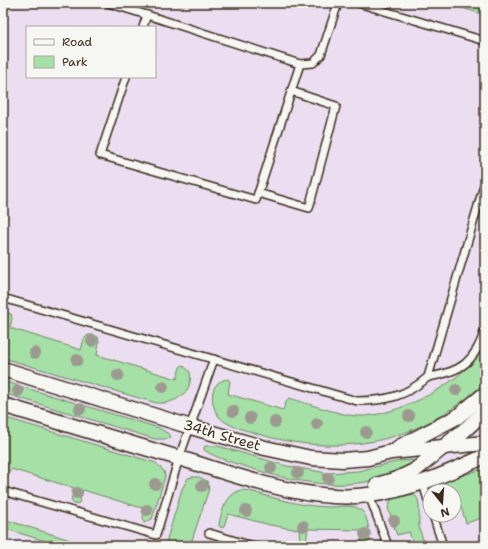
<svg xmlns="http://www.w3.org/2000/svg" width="488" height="549" font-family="'Shantell Sans',sans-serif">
<rect width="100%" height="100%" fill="#f1ebf1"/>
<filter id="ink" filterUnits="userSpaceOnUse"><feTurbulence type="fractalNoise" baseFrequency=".025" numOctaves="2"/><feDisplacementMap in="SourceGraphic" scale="8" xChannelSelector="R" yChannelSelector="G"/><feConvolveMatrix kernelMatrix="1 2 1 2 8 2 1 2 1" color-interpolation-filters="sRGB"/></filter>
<g filter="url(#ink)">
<path fill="#ebdef0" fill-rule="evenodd" d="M3 3H485V546H3ZM27 27H155V77H27ZM430 491H454V515H430Z"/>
<g fill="#a5e0a6" stroke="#708562">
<path d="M446 3H485V15Z"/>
<path d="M4 312 11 314 12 318 10 328 81 350 84 339 88 335H94L98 337 99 341 97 355 177 379 180 367 183 365 190 372C194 393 174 405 156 403L3 358Z"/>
<path d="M485 343V382C420 444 339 459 255 433 239 428 219 425 214 407 210 394 213 381 228 379L230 381 228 394 283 410 287 400 289 398C307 403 339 415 357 416 396 418 469 381 485 343Z"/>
<path d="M3 381 159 428 169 434 171 437 168 439H155L3 393Z"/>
<path d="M3 417 156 463 164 471 165 477 152 519 144 523 143 518 145 509 83 490 79 503 74 504 71 501 74 488 11 469 6 481 3 482Z"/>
<path d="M205 446H218L287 466 327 473 358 471 399 461 412 460 414 463C365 496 302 485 250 468 234 463 218 459 204 450V447Z"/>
<path d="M485 468V517L466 523 461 507 458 506 454 507V491H439L440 485 446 481Z"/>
<path d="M192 477H199L207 481 209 489 190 546H165L182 489 188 478Z"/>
<path d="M241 490 250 491C277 499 303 507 332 507 341 507 354 503 362 511 368 516 369 532 370 540L367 544 362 543 360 530 308 529 306 543 303 545 300 541 299 530 270 525 228 514 224 526 221 528 219 525C221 511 227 494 241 490Z"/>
<path d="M412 493C423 498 418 516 419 526 420 532 423 539 425 545L414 546 409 532 397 535 388 508 392 498Z"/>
<path d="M3 519 77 542 76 546H61L3 528Z"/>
</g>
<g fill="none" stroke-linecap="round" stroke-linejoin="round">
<defs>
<g id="lane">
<path d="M108 3 147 15 143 27"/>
<path d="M358 3 485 41"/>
<path d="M147 15 300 64"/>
<path d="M126 77 100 155 256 200 300 64 313 63 321 55 338 3"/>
<path d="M485 182 428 377C461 372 475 362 485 330"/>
<path d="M258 193 309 208 336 106 291 91"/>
<path d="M3 298 357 401C387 401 406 396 428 377"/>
<path d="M424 482 425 490 430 507"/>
<path d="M3 491 156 535 179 458 214 359"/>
<path d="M369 495 388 546"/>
<path d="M433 515 443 546"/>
<path d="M209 533 246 544 255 546"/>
</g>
<g id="street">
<path d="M3 369 191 427 265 448 311 458 343 460 368 458 391 452 485 443"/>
<path d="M3 405C63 423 123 441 182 459 239 476 308 503 368 495 409 491 448 473 485 456"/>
<path d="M399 447 457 417 485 394"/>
<path d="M377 485 397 479 414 471 467 428 485 411"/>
</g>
</defs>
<use href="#lane" stroke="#3b2a1e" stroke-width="10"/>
<use href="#street" stroke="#3b2a1e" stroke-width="17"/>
<use href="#lane" stroke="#f6f6f2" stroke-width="7"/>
<use href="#street" stroke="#f6f6f2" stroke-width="14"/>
</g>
<g fill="#9c9a90">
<circle cx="92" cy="341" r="6"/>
<circle cx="35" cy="353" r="6"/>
<circle cx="77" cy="360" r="6"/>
<circle cx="118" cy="375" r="6"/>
<circle cx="163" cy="387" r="6"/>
<circle cx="456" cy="390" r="6"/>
<circle cx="18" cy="391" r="6"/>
<circle cx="80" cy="409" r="6"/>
<circle cx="233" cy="411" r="6"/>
<circle cx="409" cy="416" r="6"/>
<circle cx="250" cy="418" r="6"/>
<circle cx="275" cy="422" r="6"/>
<circle cx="317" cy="424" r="6"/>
<circle cx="366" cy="432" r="6"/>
<circle cx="271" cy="468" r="6"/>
<circle cx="298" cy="473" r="6"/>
<circle cx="328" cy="478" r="6"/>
<circle cx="155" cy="484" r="6"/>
<circle cx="202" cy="486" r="6"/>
<circle cx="77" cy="493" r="6"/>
<circle cx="147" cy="510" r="6"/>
<circle cx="246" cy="511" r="6"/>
<circle cx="394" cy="521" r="6"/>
<circle cx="303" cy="526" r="6"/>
<circle cx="365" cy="534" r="6"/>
</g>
</g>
<g text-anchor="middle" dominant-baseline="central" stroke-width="3.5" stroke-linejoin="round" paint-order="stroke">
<g font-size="14" fill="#3b2a1e" stroke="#f6f6f2">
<text transform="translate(222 435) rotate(16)">34th Street</text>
</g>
</g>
<rect width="488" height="549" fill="none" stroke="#f6f6f2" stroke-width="16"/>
<rect x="8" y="8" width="472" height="533" fill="none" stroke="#3b2a1e" stroke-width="1.5" filter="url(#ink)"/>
<rect x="26" y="26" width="130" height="52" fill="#f6f6f2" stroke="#aba49d"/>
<rect x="34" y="39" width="20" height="6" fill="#f6f6f2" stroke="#aba49d"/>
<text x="62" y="46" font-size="12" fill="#3b2a1e">Road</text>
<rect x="34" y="56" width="20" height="12" fill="#a5e0a6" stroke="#aba49d"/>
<text x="62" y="66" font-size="12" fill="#3b2a1e">Park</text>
<g transform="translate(442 503) rotate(163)"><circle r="19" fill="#f6f6f2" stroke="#aba49d"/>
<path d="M0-3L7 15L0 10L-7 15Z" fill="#3b2a1e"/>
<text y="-6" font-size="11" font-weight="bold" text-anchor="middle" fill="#3b2a1e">N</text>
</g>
</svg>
